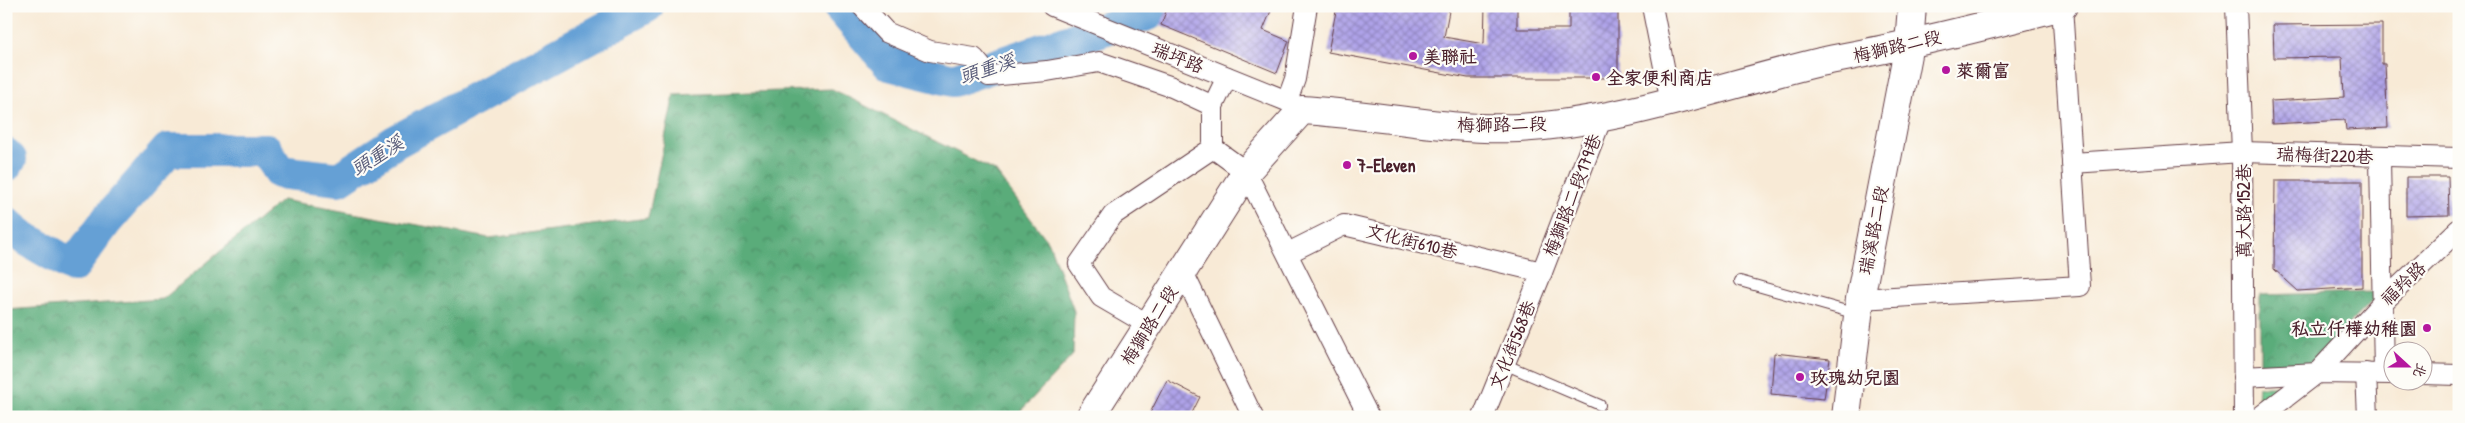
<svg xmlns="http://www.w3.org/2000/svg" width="2465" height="423" font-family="'Patrick Hand','LXGW WenKai TC',sans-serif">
<defs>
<pattern id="green-dots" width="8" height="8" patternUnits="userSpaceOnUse" patternTransform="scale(1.25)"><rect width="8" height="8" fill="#6ec890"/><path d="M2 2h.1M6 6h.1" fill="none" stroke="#61ab7c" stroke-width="1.8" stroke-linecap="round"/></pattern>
<pattern id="forest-crowns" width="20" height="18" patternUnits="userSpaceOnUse" patternTransform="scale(1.25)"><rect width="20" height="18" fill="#5aac7a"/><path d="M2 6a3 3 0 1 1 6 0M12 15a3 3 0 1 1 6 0" fill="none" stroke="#4c8b64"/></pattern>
<pattern id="building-cross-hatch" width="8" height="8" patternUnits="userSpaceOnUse" patternTransform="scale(1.25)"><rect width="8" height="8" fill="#afa3e9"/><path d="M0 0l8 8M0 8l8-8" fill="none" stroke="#9084bd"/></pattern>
</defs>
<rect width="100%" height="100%" fill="#fdfcf7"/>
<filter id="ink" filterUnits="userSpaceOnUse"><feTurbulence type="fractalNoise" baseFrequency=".02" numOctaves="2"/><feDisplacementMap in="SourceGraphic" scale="10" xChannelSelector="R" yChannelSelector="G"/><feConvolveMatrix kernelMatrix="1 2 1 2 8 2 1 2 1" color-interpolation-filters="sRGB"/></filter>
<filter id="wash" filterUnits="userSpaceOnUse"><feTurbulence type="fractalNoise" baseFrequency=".0096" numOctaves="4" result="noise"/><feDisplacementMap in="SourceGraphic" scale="20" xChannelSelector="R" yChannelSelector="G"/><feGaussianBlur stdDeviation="1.12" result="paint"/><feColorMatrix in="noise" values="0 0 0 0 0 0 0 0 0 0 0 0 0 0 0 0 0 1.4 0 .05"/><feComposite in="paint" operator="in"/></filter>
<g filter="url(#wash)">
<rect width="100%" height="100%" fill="#f8ead6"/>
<path fill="url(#green-dots)" stroke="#5c745e" d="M2258 386H2278L2257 405Z"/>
<g fill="url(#forest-crowns)" stroke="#526652">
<path d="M832 89 995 171 1049 243 1074 311 1073 355 1015 417H6V310L163 299 282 200 489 238 648 218 674 95Z"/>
<path d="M2375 292V298L2311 365H2260V295Z"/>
</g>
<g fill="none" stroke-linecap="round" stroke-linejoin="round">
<g stroke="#65a0d5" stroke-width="34">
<path d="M839 6 889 64 953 80 1148 14 1151 6"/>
<path d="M6 155 10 159 6 165"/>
<path d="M6 223 23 237 73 266 107 220 168 150H266L279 172 339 179 395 142 647 6"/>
</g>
</g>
<g id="blocks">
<g fill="url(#building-cross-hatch)">
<path d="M1168 6H1273L1263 30 1289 41 1277 73 1161 25Z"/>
<path d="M1337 6H1450L1444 37 1484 44 1485 6H1517V29H1569V6H1618V78H1468L1328 52Z"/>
<path d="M2382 24V64H2385L2388 128 2346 130 2345 120 2272 124 2271 101 2344 97 2342 57 2274 58 2273 25Z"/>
<path d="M2406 177H2448L2449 215 2406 216Z"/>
<path d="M2275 181H2362V287L2298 291 2274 269Z"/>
<path d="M1774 353 1830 359 1824 399 1771 394Z"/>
<path d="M1167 380 1200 397 1190 417H1148Z"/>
</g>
</g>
</g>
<g filter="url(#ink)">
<use href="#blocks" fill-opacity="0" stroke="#643d45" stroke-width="1"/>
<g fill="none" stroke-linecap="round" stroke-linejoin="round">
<defs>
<g id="lane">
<path d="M1740 281 1857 314"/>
<path d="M1504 364 1600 405"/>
</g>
<g id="street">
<path d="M862 6 886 32 930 51 974 58 989 76 1047 71 1099 62 1172 87 1213 106"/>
<path d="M1052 6 1287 101 1302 110"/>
<path d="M1652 6 1671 102"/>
<path d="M2236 6 2242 152 2244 417"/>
<path d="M1287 101 1295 79 1307 6"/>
<path d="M1213 148V106L1227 77"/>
<path d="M2380 158 2384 373"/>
<path d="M2072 163 2242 152 2459 158"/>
<path d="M1288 253 1344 225 1542 272"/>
<path d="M1183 272 1253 417"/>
<path d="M1860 299 2080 286 2062 6"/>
<path d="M1149 325 1101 297 1079 264 1113 215 1213 148 1246 172 1369 417"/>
<path d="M2366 373 2368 417"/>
<path d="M2422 374 2459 375"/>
<path d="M2243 377 2317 373 2392 374"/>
<path d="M1483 417 1542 272 1602 117"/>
<path d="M2260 417 2317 373 2383 302 2459 229"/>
</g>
<g id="secondary">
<path d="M1090 417 1246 172 1302 110C1374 114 1446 131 1519 128 1622 122 1720 86 1820 62 1849 56 1878 51 1907 44 1959 33 2011 19 2063 6"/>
<path d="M1846 417 1860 299 1909 44 1912 6"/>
</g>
</defs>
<use href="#lane" stroke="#643d45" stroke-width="12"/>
<use href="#street" stroke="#643d45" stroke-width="22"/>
<use href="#secondary" stroke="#643d45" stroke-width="30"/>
<use href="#lane" stroke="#fff" stroke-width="10"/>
<use href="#street" stroke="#fff" stroke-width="20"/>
<use href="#secondary" stroke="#fff" stroke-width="28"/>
</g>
</g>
<g fill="#b5179e" stroke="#fdfcf7" stroke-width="2">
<circle cx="1413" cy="56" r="5"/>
<circle cx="1946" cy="70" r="5"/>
<circle cx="1596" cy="77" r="5"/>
<circle cx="1347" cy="165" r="5"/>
<circle cx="2427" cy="328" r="5"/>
<circle cx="1800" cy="377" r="5"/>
</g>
<g text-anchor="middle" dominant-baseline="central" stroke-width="4.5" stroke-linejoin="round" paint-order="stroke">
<g font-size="18" fill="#4a1f2b" stroke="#fdfcf7">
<text transform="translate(1897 46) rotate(-13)">梅獅路二段</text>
<text transform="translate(1178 57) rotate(22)">瑞坪路</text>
<text transform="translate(1502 124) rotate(-1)">梅獅路二段</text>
<text transform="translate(2325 155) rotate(2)">瑞梅街220巷</text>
<text transform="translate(1572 195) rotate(-69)">梅獅路二段179巷</text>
<text transform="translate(2243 211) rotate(-90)">萬大路152巷</text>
<text transform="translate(1873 230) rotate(-79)">瑞溪路二段</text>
<text transform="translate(1412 241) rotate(14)">文化街610巷</text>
<text transform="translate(2403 283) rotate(-44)">福羚路</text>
<text transform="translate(1149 325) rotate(-58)">梅獅路二段</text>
<text transform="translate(1512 345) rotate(-68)">文化街568巷</text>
</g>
<g font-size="18" font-weight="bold" fill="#4a1f2b" stroke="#fdfcf7" text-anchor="start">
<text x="1423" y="56">美聯社</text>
<text x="1956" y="70">萊爾富</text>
<text x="1606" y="77">全家便利商店</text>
<text x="1357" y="165">7-Eleven</text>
<text x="2417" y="328" text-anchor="end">私立仟樺幼稚園</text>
<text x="1810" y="377">玫瑰幼兒園</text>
</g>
<g font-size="19" font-style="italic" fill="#565977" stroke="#fdfcf7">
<text transform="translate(987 68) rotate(-18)">頭重溪</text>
<text transform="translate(377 155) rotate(-32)">頭重溪</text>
</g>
</g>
<rect width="2465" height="423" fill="none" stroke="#fdfcf7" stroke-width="25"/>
<g transform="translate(2408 366) rotate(111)"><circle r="24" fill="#fdfcf7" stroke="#b5a4a5"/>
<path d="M0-4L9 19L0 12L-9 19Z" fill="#b5179e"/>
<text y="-8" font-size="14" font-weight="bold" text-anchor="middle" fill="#4a1f2b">北</text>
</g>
</svg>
